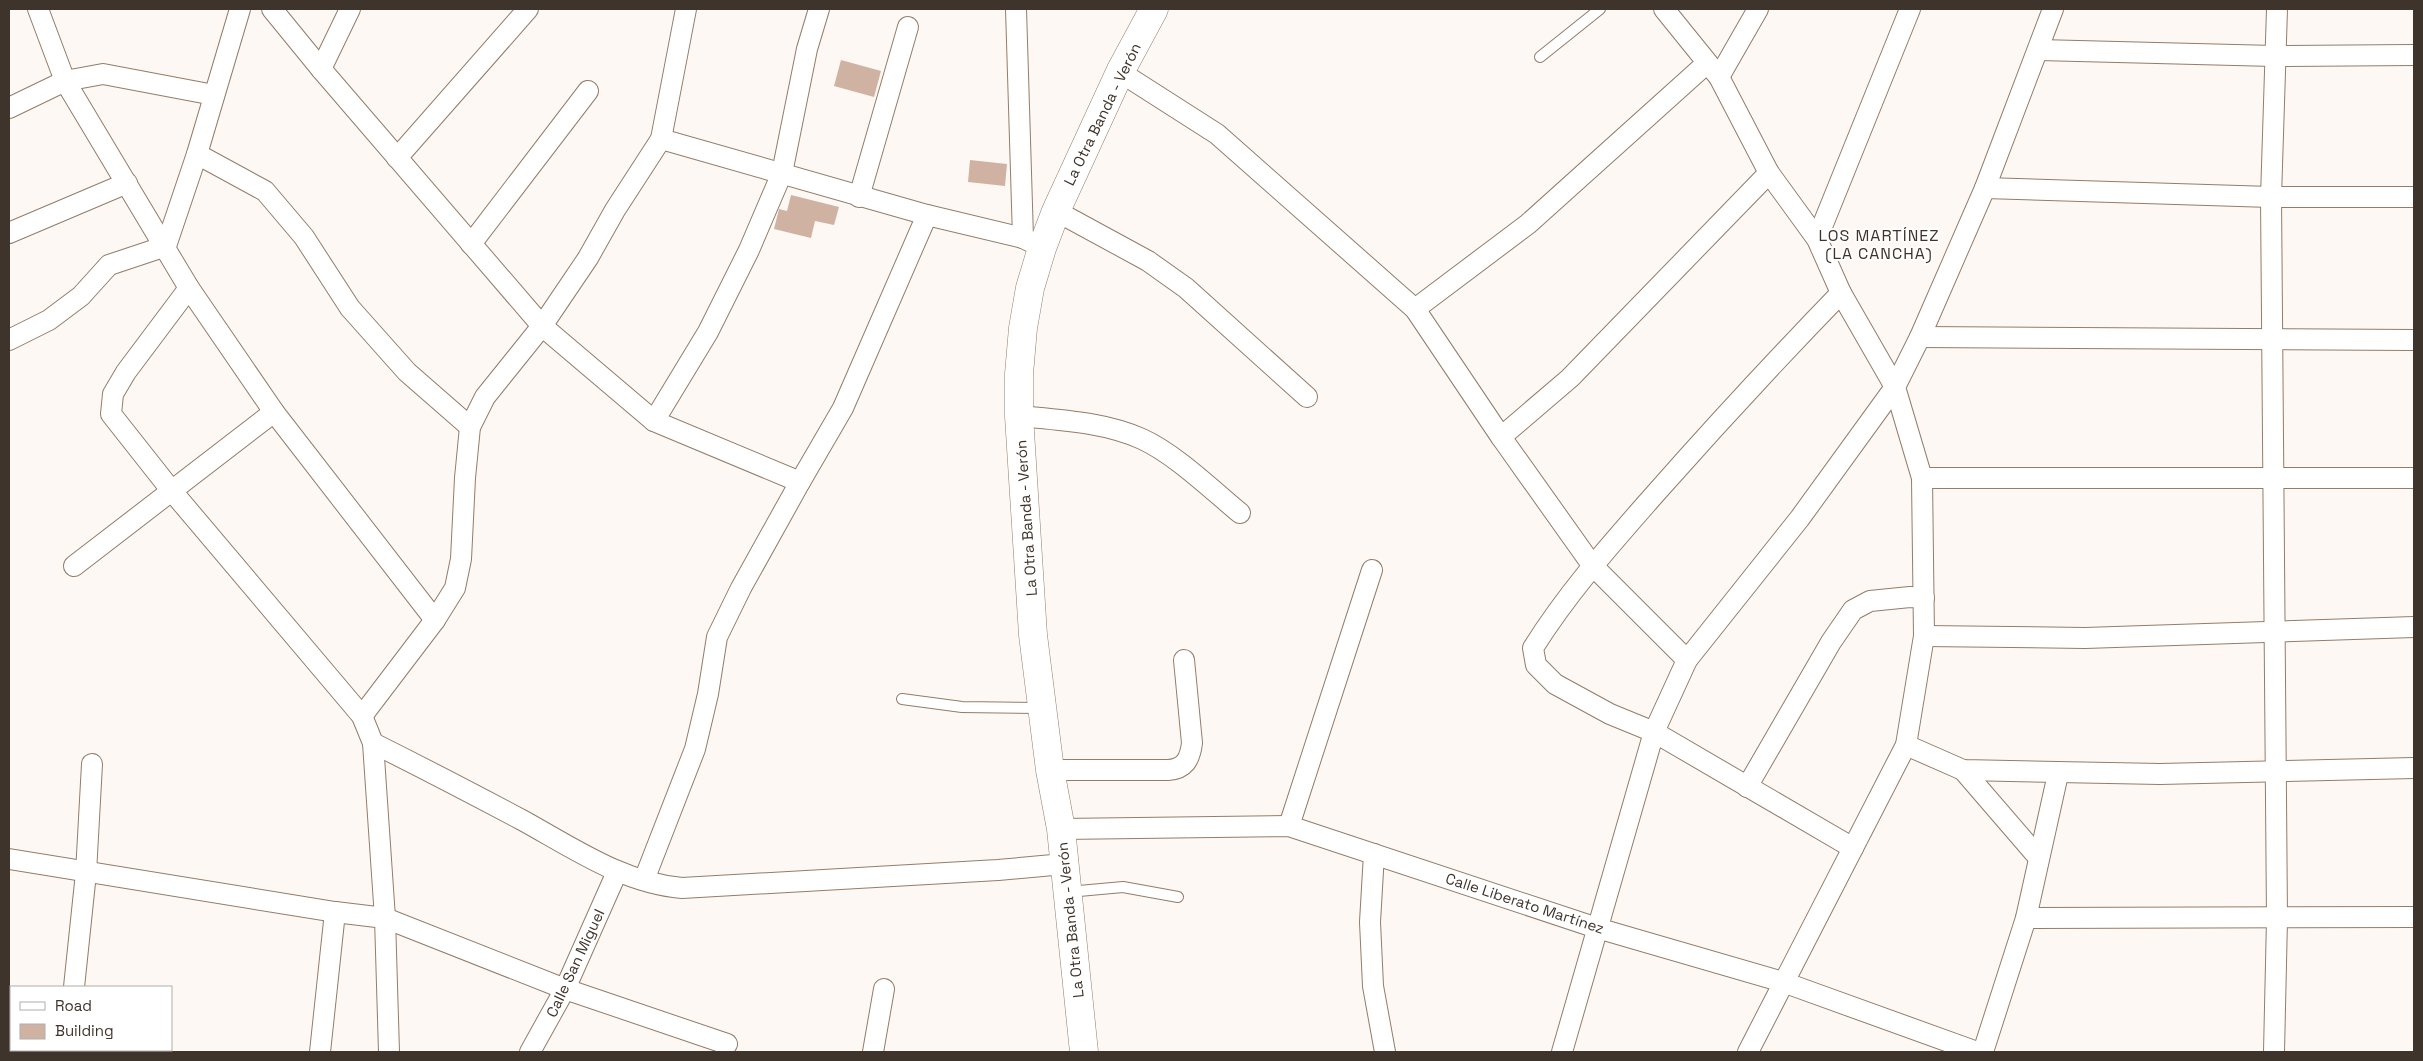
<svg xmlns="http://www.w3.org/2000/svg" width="2423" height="1061" font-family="'Space Grotesk',sans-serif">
<rect width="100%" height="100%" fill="#fdf8f4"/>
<g fill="#d0b2a3">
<path d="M841 60 881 71 874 97 834 86Z"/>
<path d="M970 160 1007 164 1005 186 968 182Z"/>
<path d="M791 195 839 207 834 225 815 221 811 238 774 229 779 209 787 211Z"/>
</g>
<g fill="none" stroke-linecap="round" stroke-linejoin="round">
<defs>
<g id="service">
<path d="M1540 57 1600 9"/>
<path d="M902 699 962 707 1042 708"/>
<path d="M1068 892 1123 887 1178 897"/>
</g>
<g id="minor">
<path d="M38 9 65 81 189 288 274 412 435 620"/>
<path d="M272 9 321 69 542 326 654 421 800 482 843 408 927 215 1023 238"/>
<path d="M1016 9 1023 238 1035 244"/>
<path d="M1664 9 1719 77 1769 173 1817 239 1841 293 1895 387 1922 478 1924 636 1906 745 1748 1052"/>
<path d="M2039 50 2274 56 2414 55"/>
<path d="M321 69 350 9"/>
<path d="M1120 72 1217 134 1415 309 1501 437 1592 565 1687 660 1654 732 1562 1052"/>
<path d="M1719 77 1758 9"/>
<path d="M9 108 65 81 103 74 214 95"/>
<path d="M661 139 927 215"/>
<path d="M197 154 265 191 304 237 350 308 407 372 470 427"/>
<path d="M397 158 528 9"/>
<path d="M1985 188 2271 197H2414"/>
<path d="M859 197 908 27"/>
<path d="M1056 211 1148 261 1186 288 1307 397"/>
<path d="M9 233 127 183"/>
<path d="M1817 239 1910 9"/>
<path d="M471 244 588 91"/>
<path d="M189 288 126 372 113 394 111 414 171 490 362 716 373 743C423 768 473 794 522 820 573 848 623 883 682 888L998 870 1064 864"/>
<path d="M1841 293C1777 359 1716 425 1655 494 1612 543 1568 592 1533 648L1536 665 1555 684 1610 714 1654 732 1853 848"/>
<path d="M1415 309 1528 224 1706 64"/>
<path d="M1920 337 2414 340"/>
<path d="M9 340 49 320 81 296 109 265 166 246 197 154 240 9"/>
<path d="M1019 416C1060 420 1104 422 1142 439 1175 454 1212 490 1240 513"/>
<path d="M654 421 708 332 749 250 782 173 807 49 819 9"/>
<path d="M1501 437 1570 378 1769 173"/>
<path d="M1922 478H2414"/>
<path d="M74 566 274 412"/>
<path d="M1924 636 2085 638 2414 627"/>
<path d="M1687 660 1800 518 1895 387 1920 337 1985 188 2053 9"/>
<path d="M362 716 435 620 455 588 461 559 465 478 470 427 485 397 542 326 588 258 615 210 661 139 686 9"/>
<path d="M373 743 385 918 389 1052"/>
<path d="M1906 745 1963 770 2160 774 2414 768"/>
<path d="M1050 770H1168C1185 769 1190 759 1192 743L1184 660"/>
<path d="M1963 770 2038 857"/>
<path d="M1747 787 1831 642 1853 610 1870 601 1910 597 1924 598"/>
<path d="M1289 826 1372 570"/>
<path d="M1061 829 1289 826 1597 928 1783 982 1977 1052"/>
<path d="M1374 854 1370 922 1373 986 1385 1052"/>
<path d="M9 859 335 912 385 918 565 989 727 1044"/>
<path d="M644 880 695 749 708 694 717 637 741 588 800 482"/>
<path d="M2026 918 2414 917"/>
<path d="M74 987 86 873 92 764"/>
<path d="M67 1052V1050"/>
<path d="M320 1052 335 912"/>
<path d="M530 1052 565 989 617 872"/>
<path d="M873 1052 884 989"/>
<path d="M1983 1052 2026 918 2058 774"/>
<path d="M2274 1052 2277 919 2271 197 2277 9"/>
</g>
<path id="secondary" d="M1084 1052 1061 829 1050 770 1033 635 1019 416V374L1023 328 1030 288 1042 248 1056 211 1120 72 1154 9"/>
</defs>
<use href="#service" stroke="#947c69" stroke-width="12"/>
<use href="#minor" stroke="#947c69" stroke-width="22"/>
<use href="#secondary" stroke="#947c69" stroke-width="29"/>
<use href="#service" stroke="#fff" stroke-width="10"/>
<use href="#minor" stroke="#fff" stroke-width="20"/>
<use href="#secondary" stroke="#fff" stroke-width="28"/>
</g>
<g text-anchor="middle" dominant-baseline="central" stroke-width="4" stroke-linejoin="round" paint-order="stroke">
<g font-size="15" fill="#3f342c" stroke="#fff">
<text transform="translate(1102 114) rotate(-64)">La Otra Banda - Verón</text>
<text transform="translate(1026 518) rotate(-94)">La Otra Banda - Verón</text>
<text transform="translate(1525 903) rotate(18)">Calle Liberato Martínez</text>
<text transform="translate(1070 920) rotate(-96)">La Otra Banda - Verón</text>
<text transform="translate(575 963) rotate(-65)">Calle San Miguel</text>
</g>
<g font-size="16" letter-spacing="1" fill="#3f342c" stroke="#fff">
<text x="1879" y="235">LOS MARTÍNEZ<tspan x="1879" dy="18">(LA CANCHA)</tspan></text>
</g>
</g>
<rect width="2423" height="1061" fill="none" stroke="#3f342c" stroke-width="20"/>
<rect x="10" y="986" width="162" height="65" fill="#ffffff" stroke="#b2aeab"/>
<rect x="20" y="1002" width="25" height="8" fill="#ffffff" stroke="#b2aeab"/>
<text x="55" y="1011" font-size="15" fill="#3f342c">Road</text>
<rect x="20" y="1024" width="25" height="15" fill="#d0b2a3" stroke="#b2aeab"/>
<text x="55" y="1036" font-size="15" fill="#3f342c">Building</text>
</svg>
